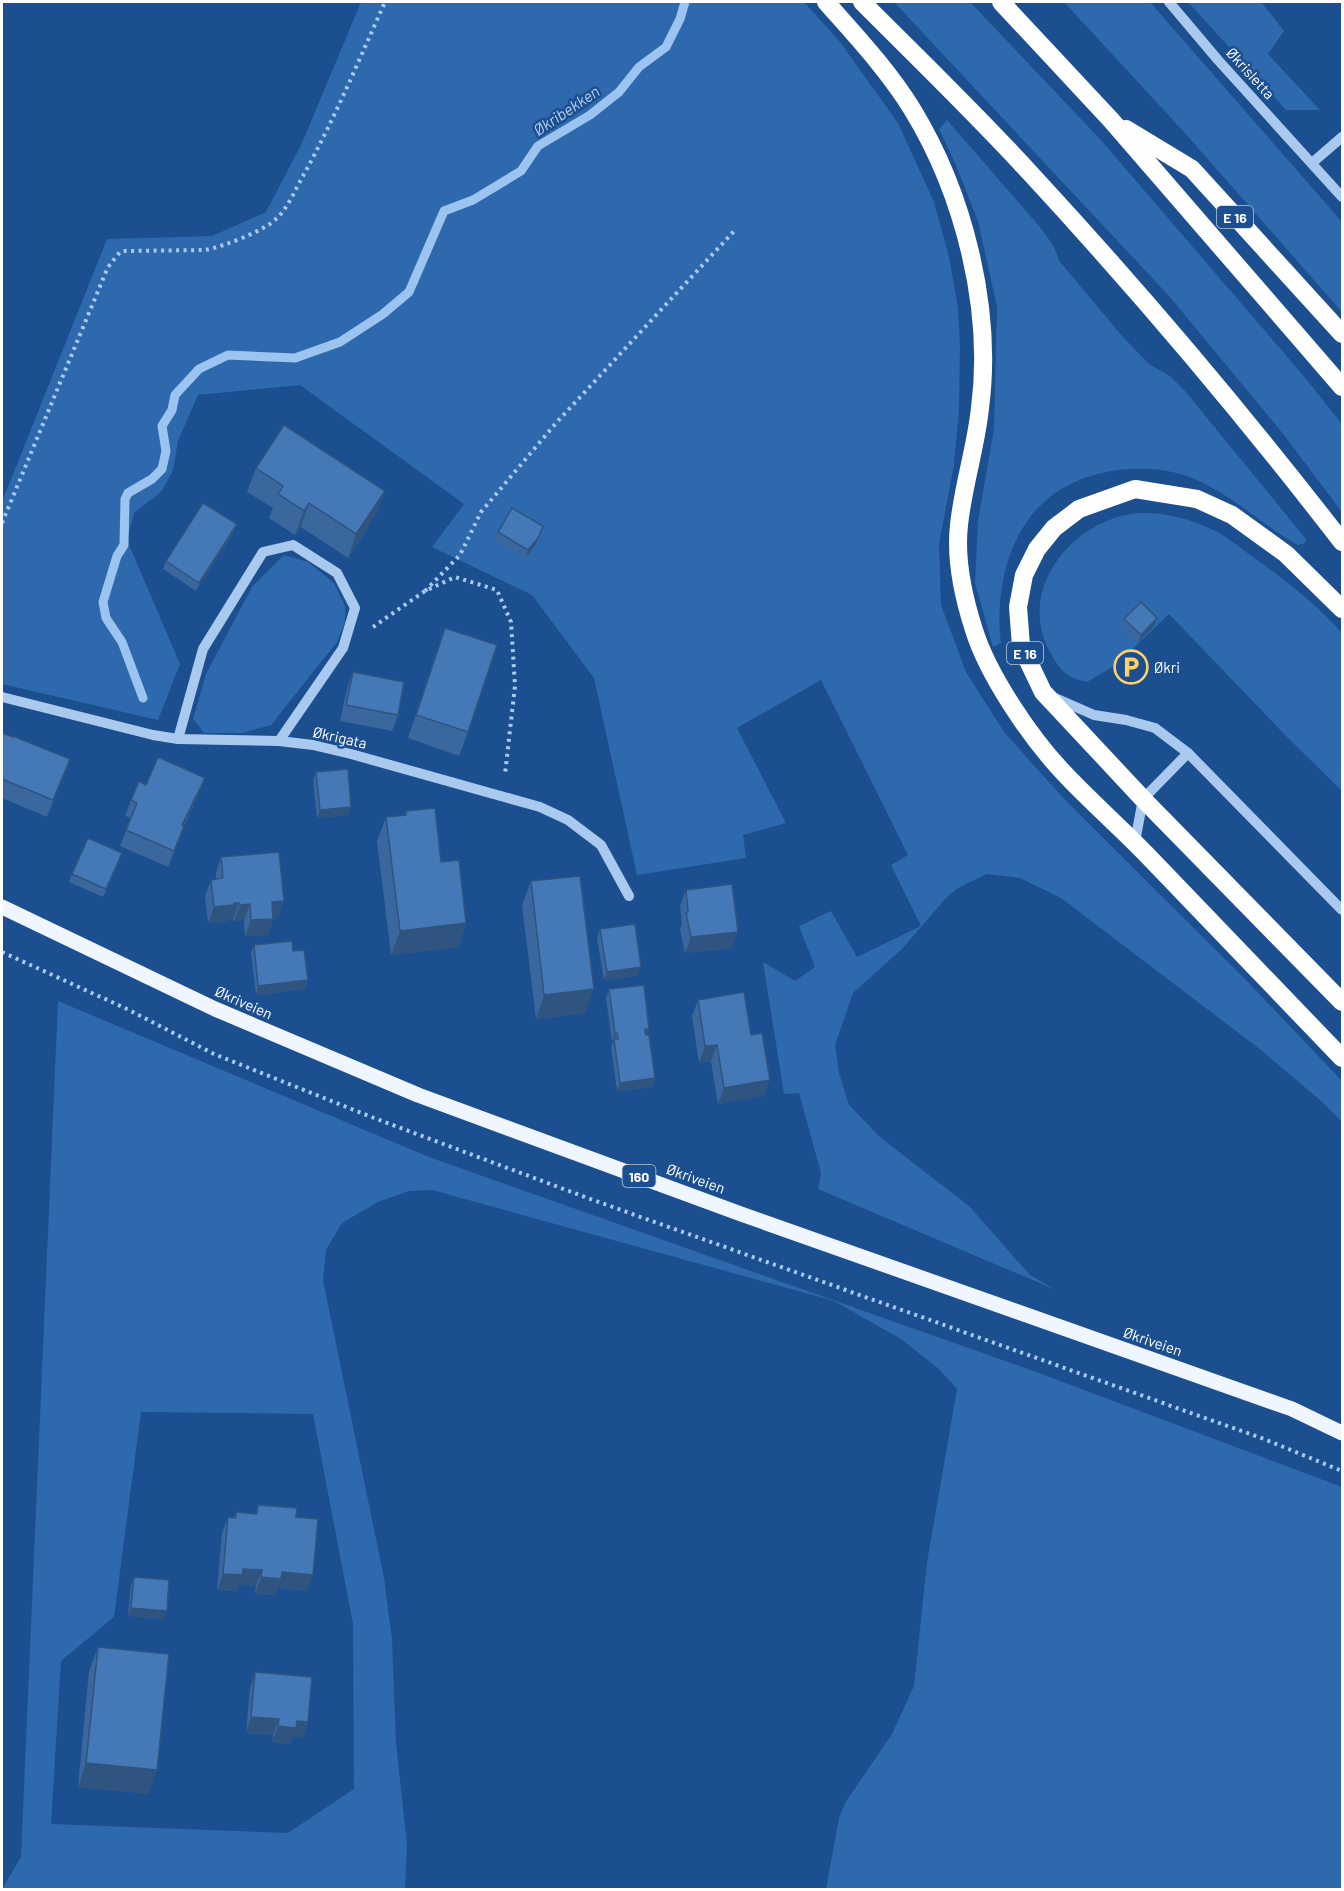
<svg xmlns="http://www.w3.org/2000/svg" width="1344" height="1891" font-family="Barlow,sans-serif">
<rect width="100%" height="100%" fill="#1b4f8f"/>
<g fill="#2e69ad" fill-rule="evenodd">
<path d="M361 2H804L840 42 898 123 934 202 949 257 958 308 960 345 959 409 954 465 939 544 941 605 966 672 1004 732 1066 801 1245 979 1342 1081V1122L1321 1101 1261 1050 1061 898 1020 878 987 874 958 888 944 900 903 948 853 993 835 1045 839 1073 849 1105 880 1137 969 1206 1030 1275 1056 1290 818 1189 821 1173 799 1093 784 1094 763 962 795 981 815 967 799 926 831 911 857 957 921 926 891 865 908 855 821 680 737 728 786 823 743 835 746 858 637 875 594 678 532 595 432 547 464 504 300 385 198 395 178 441 173 470 162 491 134 513 127 540 180 664 158 720 2 684V502L107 239 212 236 266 212 302 143Z"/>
<path d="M894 2H970L1100 139 1302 374 1342 424V512L1284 435 1170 297Z"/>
<path d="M1064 2H1150L1342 222V312L1184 132Z"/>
<path d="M1188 2H1261L1284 31 1268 54 1320 110H1286Z"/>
<path d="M947 120 1040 227 1053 245 1060 262 1123 337 1149 364 1170 376 1185 391 1306 539 1305 543 1298 545C1256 522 1220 482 1172 472 1128 463 1076 472 1043 503 1006 537 995 596 1001 643L993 647 975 583 978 521 994 429 997 307 978 221 955 163 939 129Z"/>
<path d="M1139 513C1164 512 1188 518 1211 529 1225 535 1238 546 1250 555 1283 578 1315 603 1342 633V791L1287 737 1169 614 1117 664 1087 682C1066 678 1060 670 1050 652 1015 588 1075 518 1139 513Z"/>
<path d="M284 555 308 562 334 583 345 606V622L337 642 271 725 243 733H204L193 719 206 674 252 587Z"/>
<path d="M58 1001 429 1157 1039 1373 1342 1487V1889H826L839 1818 845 1803 892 1734 914 1686 927 1562 957 1389 939 1369 901 1339 834 1301 432 1190 409 1191 378 1202 342 1223 326 1250 323 1280 384 1578 392 1639 396 1743 407 1845 405 1889H2L21 1857ZM141 1412 313 1414 353 1624 354 1789 288 1833 51 1824 61 1661 114 1617Z"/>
</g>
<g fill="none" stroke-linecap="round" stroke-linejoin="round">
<path stroke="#9cc4f0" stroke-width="9" d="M143 698 122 642 106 618 103 602 117 556 124 545 125 499 128 493 152 479 162 469 166 451 162 426 172 410 175 395 199 369 228 355 295 358 340 342 383 314 409 292 444 211 473 200 521 171 538 146 590 115 619 92 639 67 666 47 680 19 685 2"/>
<g stroke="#a9c9ee" stroke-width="4" stroke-dasharray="3 4.5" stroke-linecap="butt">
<path d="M2 523 108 267 120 252 125 251 205 250C222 247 264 231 276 219 288 208 295 190 303 176 334 120 359 60 385 2"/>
<path d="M425 591 460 555 481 512 556 423 735 230"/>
<path d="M373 627 425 591 455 577 497 590 511 622 515 686 505 774"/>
<path d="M2 952 127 1009 214 1054 374 1118 593 1200 1264 1439 1342 1471"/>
</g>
<g stroke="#a9c9ee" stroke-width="10">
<path d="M1169 2 1218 60 1342 197"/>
<path d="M1312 163 1342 137"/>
<path d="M2 697 153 735 178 739 279 741 313 745 351 754 540 807 568 820 601 845 629 896"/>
<path d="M1053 697 1094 715 1126 720 1155 728 1188 753 1342 910"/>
<path d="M178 739 203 649 263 552 293 545 337 573 355 608 343 648 279 741"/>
<path d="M1135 842 1143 799 1188 753"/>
</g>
<path stroke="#f0f6ff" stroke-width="15" d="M2 907 215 1009 418 1095 741 1214 1292 1409 1342 1433"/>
<g stroke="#fff" stroke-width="18">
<path d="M826 2C856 36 888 70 912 109 964 194 993 309 980 408 976 447 963 486 959 525 955 560 963 596 974 630 988 675 1030 737 1063 772 1090 801 1120 827 1147 855 1212 923 1277 990 1342 1058"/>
<path d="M862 2C919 59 977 115 1031 174 1140 292 1244 415 1342 542"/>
<path d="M1001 2 1111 120 1342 387"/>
<path d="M1126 129 1192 169 1342 334"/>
<path d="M1342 609 1286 554 1232 515 1197 499 1135 489 1079 509 1054 528 1037 549 1024 575 1018 607 1021 646 1043 692 1143 799 1342 1002"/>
</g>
</g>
<g fill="#3a679d">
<path d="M256 468 385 491 376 515 348 558 301 527 295 535 269 518 273 508 247 492Z"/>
<path d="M234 532 196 591 163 569 166 561Z"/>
<path d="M498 532 535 546 525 558 495 540Z"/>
<path d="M1124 619 1154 626 1138 643 1121 627Z"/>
<path d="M445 628 468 732 459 756 408 738Z"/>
<path d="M353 672 398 715 392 731 340 721 347 688Z"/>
<path d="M2 733 64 775 47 817 2 798Z"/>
<path d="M316 772 348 815 317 818 313 780Z"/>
<path d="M146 785 199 794 184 826 179 842 168 867 120 846 131 818 125 816 131 800Z"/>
<path d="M406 811 441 862 466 923 458 947 391 955 377 841 386 817 405 815Z"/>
<path d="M221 857 278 917 273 918 268 935 245 936 244 920 234 921 233 919H229L228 921 208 923 205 896 211 880 216 879V873Z"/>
<path d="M119 862 103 897 69 882 72 874Z"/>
<path d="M531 881 585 1013 536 1019 522 905Z"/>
<path d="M686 890 732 948 685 953 680 929 682 924 680 906Z"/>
<path d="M600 929 638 975 604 980 597 938Z"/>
<path d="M254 945 293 951 308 980 305 989 256 995 251 953Z"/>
<path d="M609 989 649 1029 647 1035 655 1078 652 1087 617 1091 611 1047 614 1041H612L606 998Z"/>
<path d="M698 1000 751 1035 764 1096 718 1104 711 1061 699 1063 692 1016Z"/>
<path d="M258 1505 296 1517 307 1591 278 1588 275 1595 255 1594 256 1586 239 1585 236 1591 217 1590 222 1533 228 1517H234L236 1512 255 1514Z"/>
<path d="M134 1577 164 1619 128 1616 131 1585Z"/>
<path d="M98 1647 149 1794 78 1787 89 1671Z"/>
<path d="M255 1672 308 1722 302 1738 293 1737 290 1744 272 1742 273 1735 246 1733 250 1688Z"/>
</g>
<g fill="#305480">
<path d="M385 491 376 515 348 558 356 534Z"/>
<path d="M309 503 301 527 295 535 304 511Z"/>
<path d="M237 524 234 532 196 591 199 583Z"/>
<path d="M543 526 535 546 525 558 528 550Z"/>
<path d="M1157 618 1154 626 1138 643 1141 635Z"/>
<path d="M205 778 199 794 176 841 182 825Z"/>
<path d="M351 807 348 815 317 818 320 810Z"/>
<path d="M184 826 179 842 168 867 174 851Z"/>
<path d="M284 901 278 917 266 918 272 902Z"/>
<path d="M234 903H239L233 919H229L228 921 208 923 214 907Z"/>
<path d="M250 904 244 920 234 921 240 905Z"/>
<path d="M273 919 268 935 245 936 251 920Z"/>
<path d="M466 923 458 947 391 955 400 931Z"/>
<path d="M738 932 732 948 685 953 691 937Z"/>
<path d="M641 967 638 975 604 980 607 972Z"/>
<path d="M308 980 305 989 256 995 258 986Z"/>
<path d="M594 989 585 1013 536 1019 544 995Z"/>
<path d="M645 1029H649L646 1037Z"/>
<path d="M615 1033H617L614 1041H612Z"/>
<path d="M717 1045 711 1061 699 1063 705 1046Z"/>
<path d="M655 1078 652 1087 617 1091 620 1083Z"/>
<path d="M770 1080 764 1096 718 1104 724 1088Z"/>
<path d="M243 1569 262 1570 256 1586 239 1585 236 1591 217 1590 223 1574Z"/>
<path d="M282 1572 313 1575 307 1591 278 1588 275 1595 255 1594 261 1577Z"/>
<path d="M131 1608 167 1611 164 1619 128 1616Z"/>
<path d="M251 1717 279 1719 273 1735 246 1733Z"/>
<path d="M297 1721 308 1722 302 1738 293 1737 290 1744 272 1742 278 1726Z"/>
<path d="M86 1763 157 1770 149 1794 78 1787Z"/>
</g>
<g fill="#4478b7" stroke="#305480" stroke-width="1.5">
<path d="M284 425 385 491 356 534 309 503 304 511 278 494 283 486 256 468Z"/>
<path d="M203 503 237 524 199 583 166 561Z"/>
<path d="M512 508 543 526 538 538 528 550 498 532Z"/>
<path d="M1141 602 1157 618 1141 635 1124 619Z"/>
<path d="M445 628 497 645 468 732 416 715Z"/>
<path d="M353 672 404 682 398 715 346 705Z"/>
<path d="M2 733 13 737V736L70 759 53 800 2 779Z"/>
<path d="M158 757 205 778 182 825 184 826 174 851 126 830 137 803 131 800 139 781 146 785Z"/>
<path d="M348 769 351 807 320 810 316 772Z"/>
<path d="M435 808 441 862 459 860 466 923 400 931 386 817 406 815V811Z"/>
<path d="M88 838 122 853 106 889 72 874Z"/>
<path d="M279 852 284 901 272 902 273 919 251 920 250 904 240 905 239 903H234V905L214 907 211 880 223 878 221 857Z"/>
<path d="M580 876 594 989 544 995 531 881Z"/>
<path d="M732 884 738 932 691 937 686 913 688 912 686 890Z"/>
<path d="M635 924 641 967 607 972 600 929Z"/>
<path d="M292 941 293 951 304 950 308 980 258 986 254 945Z"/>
<path d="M644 985 649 1029H645V1032L646 1035H649L655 1078 620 1083 614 1039H618L617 1033H615L609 989Z"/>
<path d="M744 992 751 1035 762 1033 770 1080 724 1088 717 1045 705 1046 698 1000Z"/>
<path d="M258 1505 297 1508 296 1517 318 1519 313 1575 282 1572 281 1579 261 1577 262 1570 243 1569 242 1575 223 1574 228 1517 236 1518V1512L257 1514Z"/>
<path d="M134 1577 169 1580 167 1611 131 1608Z"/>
<path d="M98 1647 169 1654 157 1770 86 1763Z"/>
<path d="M255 1672 312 1677 308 1722 297 1721 296 1728 278 1726 279 1719 251 1717Z"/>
</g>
<defs>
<symbol id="parking-ring" viewBox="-11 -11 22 22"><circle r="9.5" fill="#1b4f8f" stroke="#ffd166" stroke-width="1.5"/><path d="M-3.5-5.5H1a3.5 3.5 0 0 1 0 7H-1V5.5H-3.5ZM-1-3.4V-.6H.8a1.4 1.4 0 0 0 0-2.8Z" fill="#ffd166"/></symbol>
</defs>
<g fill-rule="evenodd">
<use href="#parking-ring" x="1112" y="648" width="38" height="38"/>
</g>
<g text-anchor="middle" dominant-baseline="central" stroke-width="5" stroke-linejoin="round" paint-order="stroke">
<g fill="#1b4f8f" stroke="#bbcadd" stroke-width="1.5">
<rect x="1217" y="206" width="36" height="22" rx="4.5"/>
<rect x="1007" y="642" width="36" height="22" rx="4.5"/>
<rect x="622.5" y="1165" width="33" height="22" rx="4.5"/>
</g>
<g font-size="14" font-weight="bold" fill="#fff">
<text x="1235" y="217">E 16</text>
<text x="1025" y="653">E 16</text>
<text x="639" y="1176">160</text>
</g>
<g font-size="15" fill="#fff" stroke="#1b4f8f">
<text transform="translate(1251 73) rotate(48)">Økrisletta</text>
<text transform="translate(340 737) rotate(13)">Økrigata</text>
<text transform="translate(244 1002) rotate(24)">Økriveien</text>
<text transform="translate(696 1178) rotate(20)">Økriveien</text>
<text transform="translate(1153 1341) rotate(19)">Økriveien</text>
</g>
<g font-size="15" fill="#fff" stroke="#1b4f8f" text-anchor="start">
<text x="1154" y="667">Økri</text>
</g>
<g font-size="16" font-style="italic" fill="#b5d3f5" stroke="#1b4f8f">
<text transform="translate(566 110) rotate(-34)">Økribekken</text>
</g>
</g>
<rect width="1344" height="1891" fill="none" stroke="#ffffff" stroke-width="6"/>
</svg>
